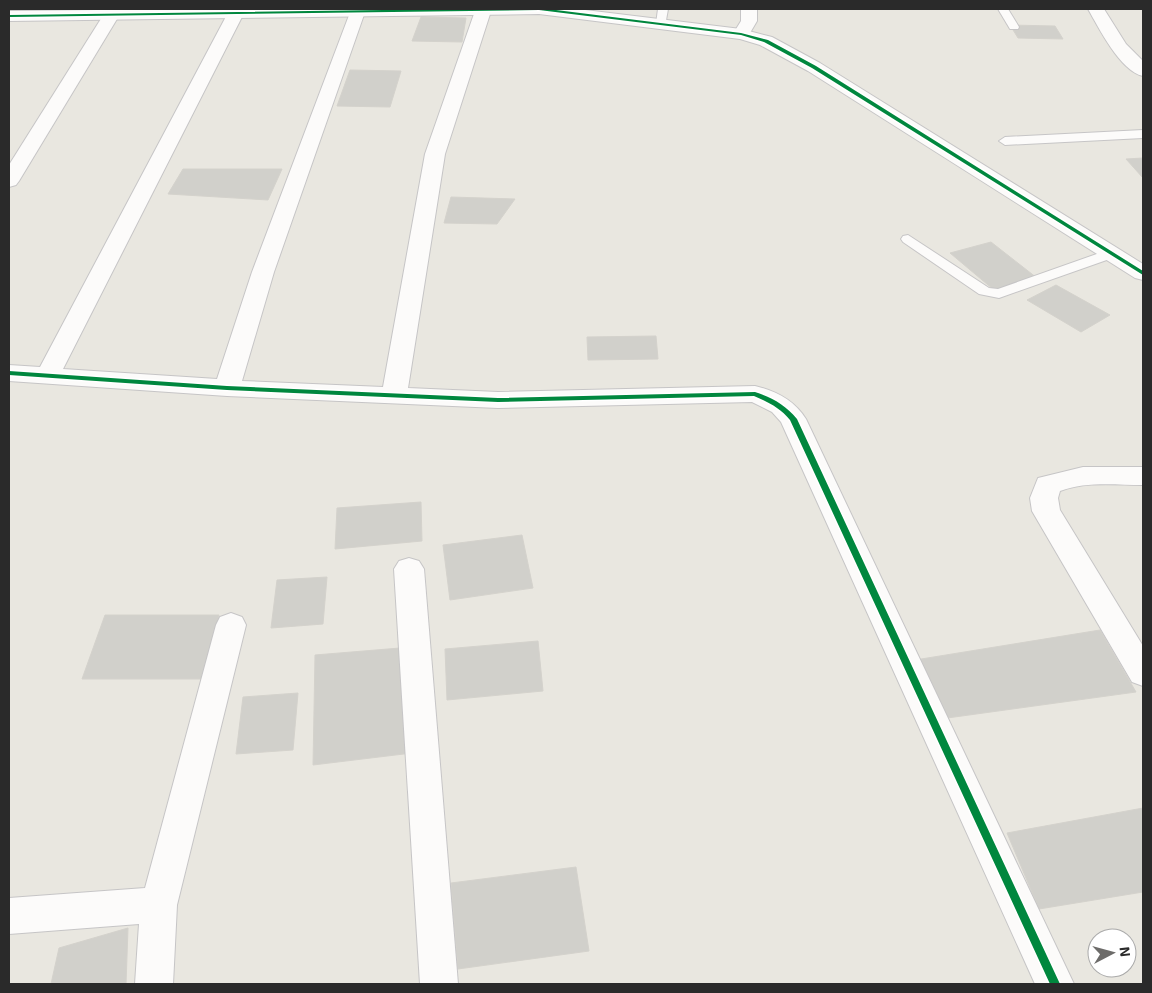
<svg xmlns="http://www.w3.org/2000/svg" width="1152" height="993" font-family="'Exo 2',sans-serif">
<rect width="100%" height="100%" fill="#e9e7e0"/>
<g fill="#d1d0cb" stroke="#d4d2cc">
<path d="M421 17 466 18 462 42 412 41Z"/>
<path d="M1010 25 1055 26 1063 39 1018 38Z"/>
<path d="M350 70 401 71 390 107 337 106Z"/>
<path d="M1143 158V178L1126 159Z"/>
<path d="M183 169H282L268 200 168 194Z"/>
<path d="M451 197 515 199 497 224 444 223Z"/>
<path d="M991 242 1037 278 994 290 950 253Z"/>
<path d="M1056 285 1110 315 1081 332 1027 300Z"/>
<path d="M656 336 658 359 588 360 587 337Z"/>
<path d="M421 502 422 541 335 549 337 508Z"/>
<path d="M522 535 533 588 450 600 443 545Z"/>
<path d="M327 577 323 624 271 628 277 580Z"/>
<path d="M105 615H219L202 679H82Z"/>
<path d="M1100 630 1136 692 940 719 915 660Z"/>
<path d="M538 641 543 691 447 700 445 649Z"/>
<path d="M400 648 412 753 313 765 315 655Z"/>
<path d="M298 693 293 750 236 754 243 697Z"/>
<path d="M1143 808V892L1039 909 1007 833Z"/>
<path d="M576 867 589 951 458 969 451 883Z"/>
<path d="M128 928 126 984H51L59 948Z"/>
</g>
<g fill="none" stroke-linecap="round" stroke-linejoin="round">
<defs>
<g id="lane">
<path d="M658 9H668L665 26H657L656 24Z"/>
<path d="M998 9H1008L1019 27 1018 29H1010Z"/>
<path d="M1143 130V138L1005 145 999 141 1005 137Z"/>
<path d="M908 235 989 288 998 289 1108 250H1118L1120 253 1118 256 999 298 979 294 903 242 901 239 903 236Z"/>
</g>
<g id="street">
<path d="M112 9 120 14 19 181 16 185 9 187V165L104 14Z"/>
<path d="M230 9H244L245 11 63 369 217 379 252 272 351 10 366 9 274 272 242 381 383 387 425 154 475 11 476 9H490L491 11 445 154 408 388 498 392 755 386C776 391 794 400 806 419L1074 984H1035L781 422 772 412 752 402 498 408 227 396 9 381V365L40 367Z"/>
<path d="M530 9H547L539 14 532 12Z"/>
<path d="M741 9H757V21L747 38H735L733 34 741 21Z"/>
<path d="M1088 9H1104L1126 44 1143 61V76C1120 71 1099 28 1088 9Z"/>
<path d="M1083 467H1143V485C1116 485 1086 481 1060 491L1058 498 1060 510 1143 646V686L1132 682 1032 511 1030 498 1038 478Z"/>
<path d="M409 558 419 561 424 569 458 984H420L394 569 399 561Z"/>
<path d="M231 613 242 617 246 625 177 905 173 984H135L139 924 9 934V898L145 888 216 625 220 617Z"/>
</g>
<path id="secondary" d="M186 9H577L741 29 772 37 820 63 1143 264V280L1135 278 808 71 760 45 740 39 539 14 9 21V11Z"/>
</defs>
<use href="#lane" stroke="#c6c5c6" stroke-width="2"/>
<use href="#street" stroke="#c6c5c6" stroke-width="2"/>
<use href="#secondary" stroke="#c6c5c6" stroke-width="2"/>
<use href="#lane" fill="#fcfbfa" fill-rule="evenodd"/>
<use href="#street" fill="#fcfbfa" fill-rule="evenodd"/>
<use href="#secondary" fill="#fcfbfa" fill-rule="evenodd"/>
<defs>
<g id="cycleway">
<path d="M457 9H548L741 33 768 40 816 66 1143 271V275L812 68 764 42 741 35 539 10 9 17V15Z"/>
<path d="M9 371 227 386 498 398 755 392C771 397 786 405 797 419L1060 984H1050L790 420C780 408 768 402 754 396L498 402 227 390 9 375Z"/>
</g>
</defs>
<use href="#cycleway" stroke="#fff" stroke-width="3"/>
<use href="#cycleway" fill="#00873e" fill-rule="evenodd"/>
</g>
<rect width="1152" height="993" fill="none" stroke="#2a2a2a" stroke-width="20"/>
<g transform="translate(1112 953) rotate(84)"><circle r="24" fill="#ffffff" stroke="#aaaaaa"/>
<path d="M0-4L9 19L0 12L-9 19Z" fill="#6d6c6a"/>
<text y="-8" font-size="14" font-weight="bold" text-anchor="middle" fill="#2a2a2a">N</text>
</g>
</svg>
